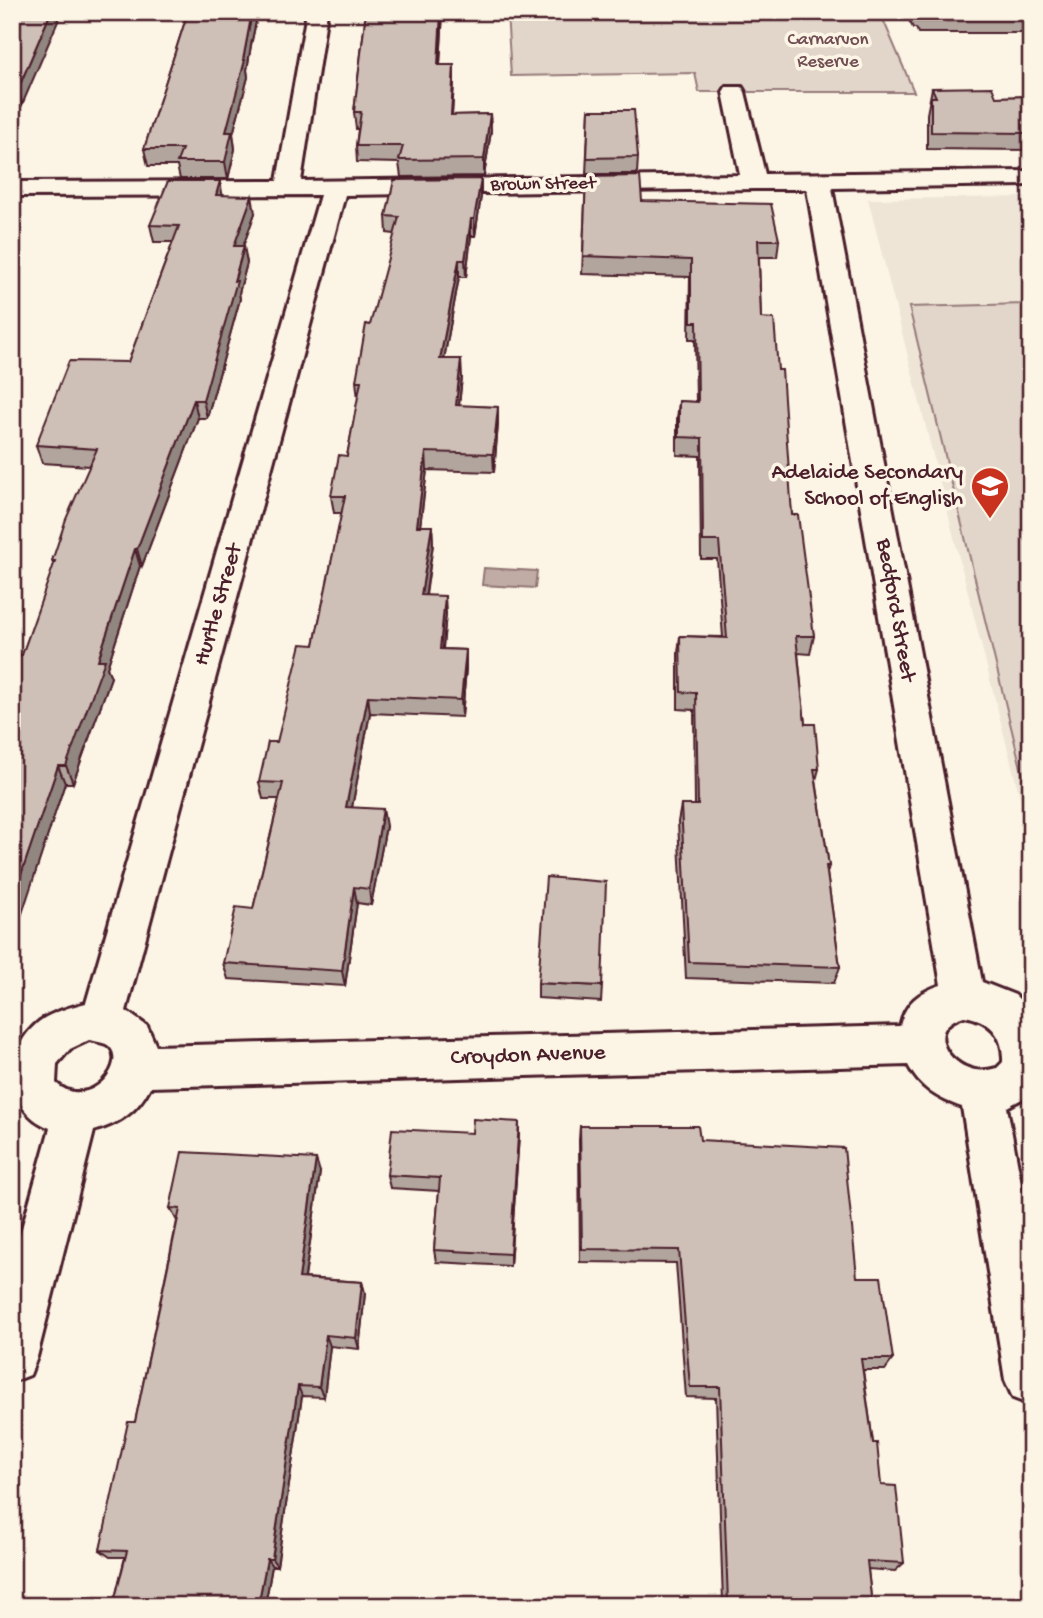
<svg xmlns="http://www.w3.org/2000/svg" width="1043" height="1618" font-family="'Gochi Hand',sans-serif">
<rect width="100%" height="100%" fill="#fcf5e5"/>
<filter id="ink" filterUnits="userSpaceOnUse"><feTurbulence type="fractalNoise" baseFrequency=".0143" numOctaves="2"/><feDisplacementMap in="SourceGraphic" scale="14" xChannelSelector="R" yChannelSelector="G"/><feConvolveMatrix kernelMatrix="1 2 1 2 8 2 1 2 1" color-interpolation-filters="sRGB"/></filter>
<g filter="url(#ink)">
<path fill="#eee5d7" d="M1031 197V841L868 199Z"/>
<g fill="#e2d5ca" stroke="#967a7a" stroke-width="2">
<path d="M507 12H880L914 92H699L695 73 511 76Z"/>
<path d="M1031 304V809L909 307Z"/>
</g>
<path fill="#c0aca5" stroke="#917474" stroke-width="2" d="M484 568 537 571 535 588 482 585Z"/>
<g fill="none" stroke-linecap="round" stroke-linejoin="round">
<defs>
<path id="street" d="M307 12H327L301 181 740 175 723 92 726 87H742L745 92 765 174 1031 171V185L832 188 982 982 1015 995 1031 1011V1094L1007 1107 1031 1237V1405L1013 1398 1005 1380 962 1107C938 1099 920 1088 908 1065L150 1087C137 1112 120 1123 94 1131L37 1357 30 1375 12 1382V1264L50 1128C3 1110 2 1050 40 1021 52 1012 71 1007 86 1003L320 195 12 196V182L277 181ZM754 189H807L941 985C919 992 905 1003 900 1026L156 1046 147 1026 126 1011 345 195ZM964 1016C990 1020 1004 1035 1003 1062L997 1068C990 1070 982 1071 975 1070 948 1065 923 1028 964 1016ZM89 1040C94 1041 101 1042 106 1044 133 1059 89 1114 56 1083L57 1064 70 1049Z"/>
</defs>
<use href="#street" stroke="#4a1f2b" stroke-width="6"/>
<use href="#street" fill="#fcf5e5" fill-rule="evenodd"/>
</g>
<g fill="#b2a59d" stroke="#4a1f2b" stroke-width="2">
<path d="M12 12 22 105H12Z"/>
<path d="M188 12H258L251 45 247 70 248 77 233 134 235 149 228 179H180L177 166H148L144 149Z"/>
<path d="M366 12H443L440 65 454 81 452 115 490 114 491 131 484 176 401 177 399 163 357 162 356 146 358 129H356L354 112Z"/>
<path d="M905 12H1031V33H918L916 28H913Z"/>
<path d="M932 88 996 97 1031 96V150L927 149V114Z"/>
<path d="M589 110 638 157 637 174H586Z"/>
<path d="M586 177 642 201 779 240 777 257H759L761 318 778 370 792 515 814 636 810 654 798 653 805 724 819 769 816 780 829 866 827 873 840 967 834 983 686 978 678 822 681 805H695L694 710 678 709V653L680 636 723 637 717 559H701L700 456 677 455V419L679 401 696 402 695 339H689L690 277 582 274Z"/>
<path d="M481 179V196L475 236H471L466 277H459L444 359 462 377 459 406 498 407V424L494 472 427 470 420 526H432L433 544 426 595 446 613 443 649 466 650V668L462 717 370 713 352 807 386 826 371 905 357 903 345 986 228 979 223 963 253 909 279 799H263L259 782 277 742 314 645 342 513H334L331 496 347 456 358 399 356 381 395 234 387 233 386 216Z"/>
<path d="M222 195 255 213 243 246 247 263 239 293 240 299 207 418H198L142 566H140L107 668 111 677 73 783H65L31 885 22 655 54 567 52 561 90 466 42 463 36 445 128 362 173 242H154L150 225Z"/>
<path d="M538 983 602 986 601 1002 538 998Z"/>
<path d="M580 1126 700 1140 857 1277 893 1359 885 1370H863L873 1443 881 1485 904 1563 895 1571 868 1569 872 1606H720L723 1602 716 1398 686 1397 676 1263 580 1262 579 1140Z"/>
<path d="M519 1135 510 1266 436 1262 434 1250 439 1191 390 1188 387 1175Z"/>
<path d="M320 1172 305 1278 362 1282 365 1293 359 1349 330 1346 324 1397 302 1396 277 1566H272L265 1606H113L125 1557H110L100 1550 135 1422 177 1221 170 1208Z"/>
</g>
<g fill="#918680" stroke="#4a1f2b" stroke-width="2">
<path d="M51 12H62L22 105 18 89Z"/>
<path d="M252 12H258L251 45 247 70 248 77 233 134 235 149 228 179 225 162 226 132 243 60Z"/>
<path d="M441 12H443L439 81 438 65Z"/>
<path d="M454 65V81L451 132V115Z"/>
<path d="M490 114 491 131 484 176V159Z"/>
<path d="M481 179V196L475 236 474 219Z"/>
<path d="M220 181 223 198 216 195Z"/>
<path d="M252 196 255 213 237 263 234 246Z"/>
<path d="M471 219V236L466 277 465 260Z"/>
<path d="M244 246 247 263 239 293 240 299 207 418 203 400Z"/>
<path d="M459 260V277L441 376 440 359Z"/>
<path d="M461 359 462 377 457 423 456 405Z"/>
<path d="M194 400 198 418 142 566 137 549Z"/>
<path d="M498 407V424L494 472 493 454Z"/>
<path d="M426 452 427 470 418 543 417 526Z"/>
<path d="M432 526 433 544 423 612 421 595Z"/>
<path d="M135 549 140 566 107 668 111 677 73 783 66 766 98 660Z"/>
<path d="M445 596 446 613 441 667 440 649Z"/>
<path d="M466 650V668L462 717 461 700Z"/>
<path d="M368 696 370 713 349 823 346 807Z"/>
<path d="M58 766 65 783 12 944V901Z"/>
<path d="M383 809 386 826 371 905 369 889Z"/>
<path d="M354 887 357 903 345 986 342 971Z"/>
<path d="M12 949 18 960 12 977Z"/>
<path d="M519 1122V1135L510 1266V1254Z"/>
<path d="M316 1159 320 1172 303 1290 299 1278Z"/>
<path d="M362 1282 365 1293 359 1349 356 1338Z"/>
<path d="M326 1335 330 1346 324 1397 319 1387Z"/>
<path d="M298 1386 302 1396 277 1566 272 1559Z"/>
<path d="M267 1559 272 1566 265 1606H258Z"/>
</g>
<g fill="#cfc0b7" stroke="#4a1f2b" stroke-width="2">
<path d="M12 12H51L18 89H12Z"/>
<path d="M188 12H252L243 60H245L226 132H232L225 162H177L182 149H144Z"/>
<path d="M366 12H441L438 65H454L451 115 490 114 484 159 399 160 403 146H356L361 112H354Z"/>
<path d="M916 12H1031V17H922L919 12Z"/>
<path d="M992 87 996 97 1031 96V133L931 132V97H936L932 88Z"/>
<path d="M589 110H634L638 157 587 158Z"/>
<path d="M640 176 642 201 771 204 779 240H758L761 318 774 319 778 370H782L792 515H798L814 636H796L805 724H815L819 769H814L829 866H826L840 967 689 962 681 805H698L696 693 681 692 680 636 727 638 719 541H703L702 438 679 437V401L698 402 697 322H691V260L583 256 586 177Z"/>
<path d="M481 179 474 219H471L465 260H459L440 359H461L456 405 498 407 493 454 426 452 417 526H432L421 595 445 596 440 649 466 650 461 700 368 696 346 807 383 809 369 889 354 887 342 971 223 963 236 907 253 909 283 783 259 782 268 742H277L301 644 314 645 345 496H331L339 455 347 456 361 381H356L366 324 370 325 399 217 386 216 394 180Z"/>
<path d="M168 181H220L216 195 252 196 234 246H244L234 281H237L203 400H194L137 549H135L98 660H105L66 766H58L12 901V667L17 655H22L55 561H52L66 519 97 449 36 445 69 361 128 362 179 226 150 225Z"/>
<path d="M546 877 606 882 602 986 538 983Z"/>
<path d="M473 1119 519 1122 510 1254 434 1250 440 1178 387 1175 392 1129 472 1133Z"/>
<path d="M580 1126H698L700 1140 844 1148 857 1277H881L893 1359H861L873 1443H877L881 1485 896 1486 904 1563 867 1561 872 1606H723V1602H728L720 1387H690L679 1250 582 1249Z"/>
<path d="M182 1152 316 1159 299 1278 362 1282 356 1338 326 1335 319 1387 298 1386 272 1559H267L258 1606H113L127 1551 100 1550 128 1422H135L180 1209 170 1208Z"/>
</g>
</g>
<defs>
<symbol id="school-pin" viewBox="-11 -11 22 30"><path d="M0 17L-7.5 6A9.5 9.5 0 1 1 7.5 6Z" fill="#c8321e" stroke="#fcf5e5"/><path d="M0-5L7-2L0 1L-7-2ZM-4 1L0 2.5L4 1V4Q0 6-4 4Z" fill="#fff"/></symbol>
</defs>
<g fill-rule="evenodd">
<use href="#school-pin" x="968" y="464" width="44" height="60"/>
</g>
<g text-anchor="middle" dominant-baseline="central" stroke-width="7" stroke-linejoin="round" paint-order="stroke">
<g font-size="19" fill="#704c53" stroke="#fcf5e5">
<text x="828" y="40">Carnarvon<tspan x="828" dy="22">Reserve</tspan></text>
</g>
<g font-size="19" fill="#4a1f2b" stroke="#fcf5e5">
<text transform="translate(543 185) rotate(-1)">Brown Street</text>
</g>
<g font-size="23" fill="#4a1f2b" stroke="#fcf5e5" text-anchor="end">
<text x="963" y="473">Adelaide Secondary<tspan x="963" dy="26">School of English</tspan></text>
</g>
<g font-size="23" fill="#4a1f2b" stroke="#fcf5e5">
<text transform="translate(219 605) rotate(-74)">Hurtle Street</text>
<text transform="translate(895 610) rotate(80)">Bedford Street</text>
<text transform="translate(528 1056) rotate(-2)">Croydon Avenue</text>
</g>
</g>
<rect width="1043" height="1618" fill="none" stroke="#fcf5e5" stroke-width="42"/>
<rect x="21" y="21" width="1001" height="1576" fill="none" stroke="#4a1f2b" stroke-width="2.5" filter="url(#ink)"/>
</svg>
